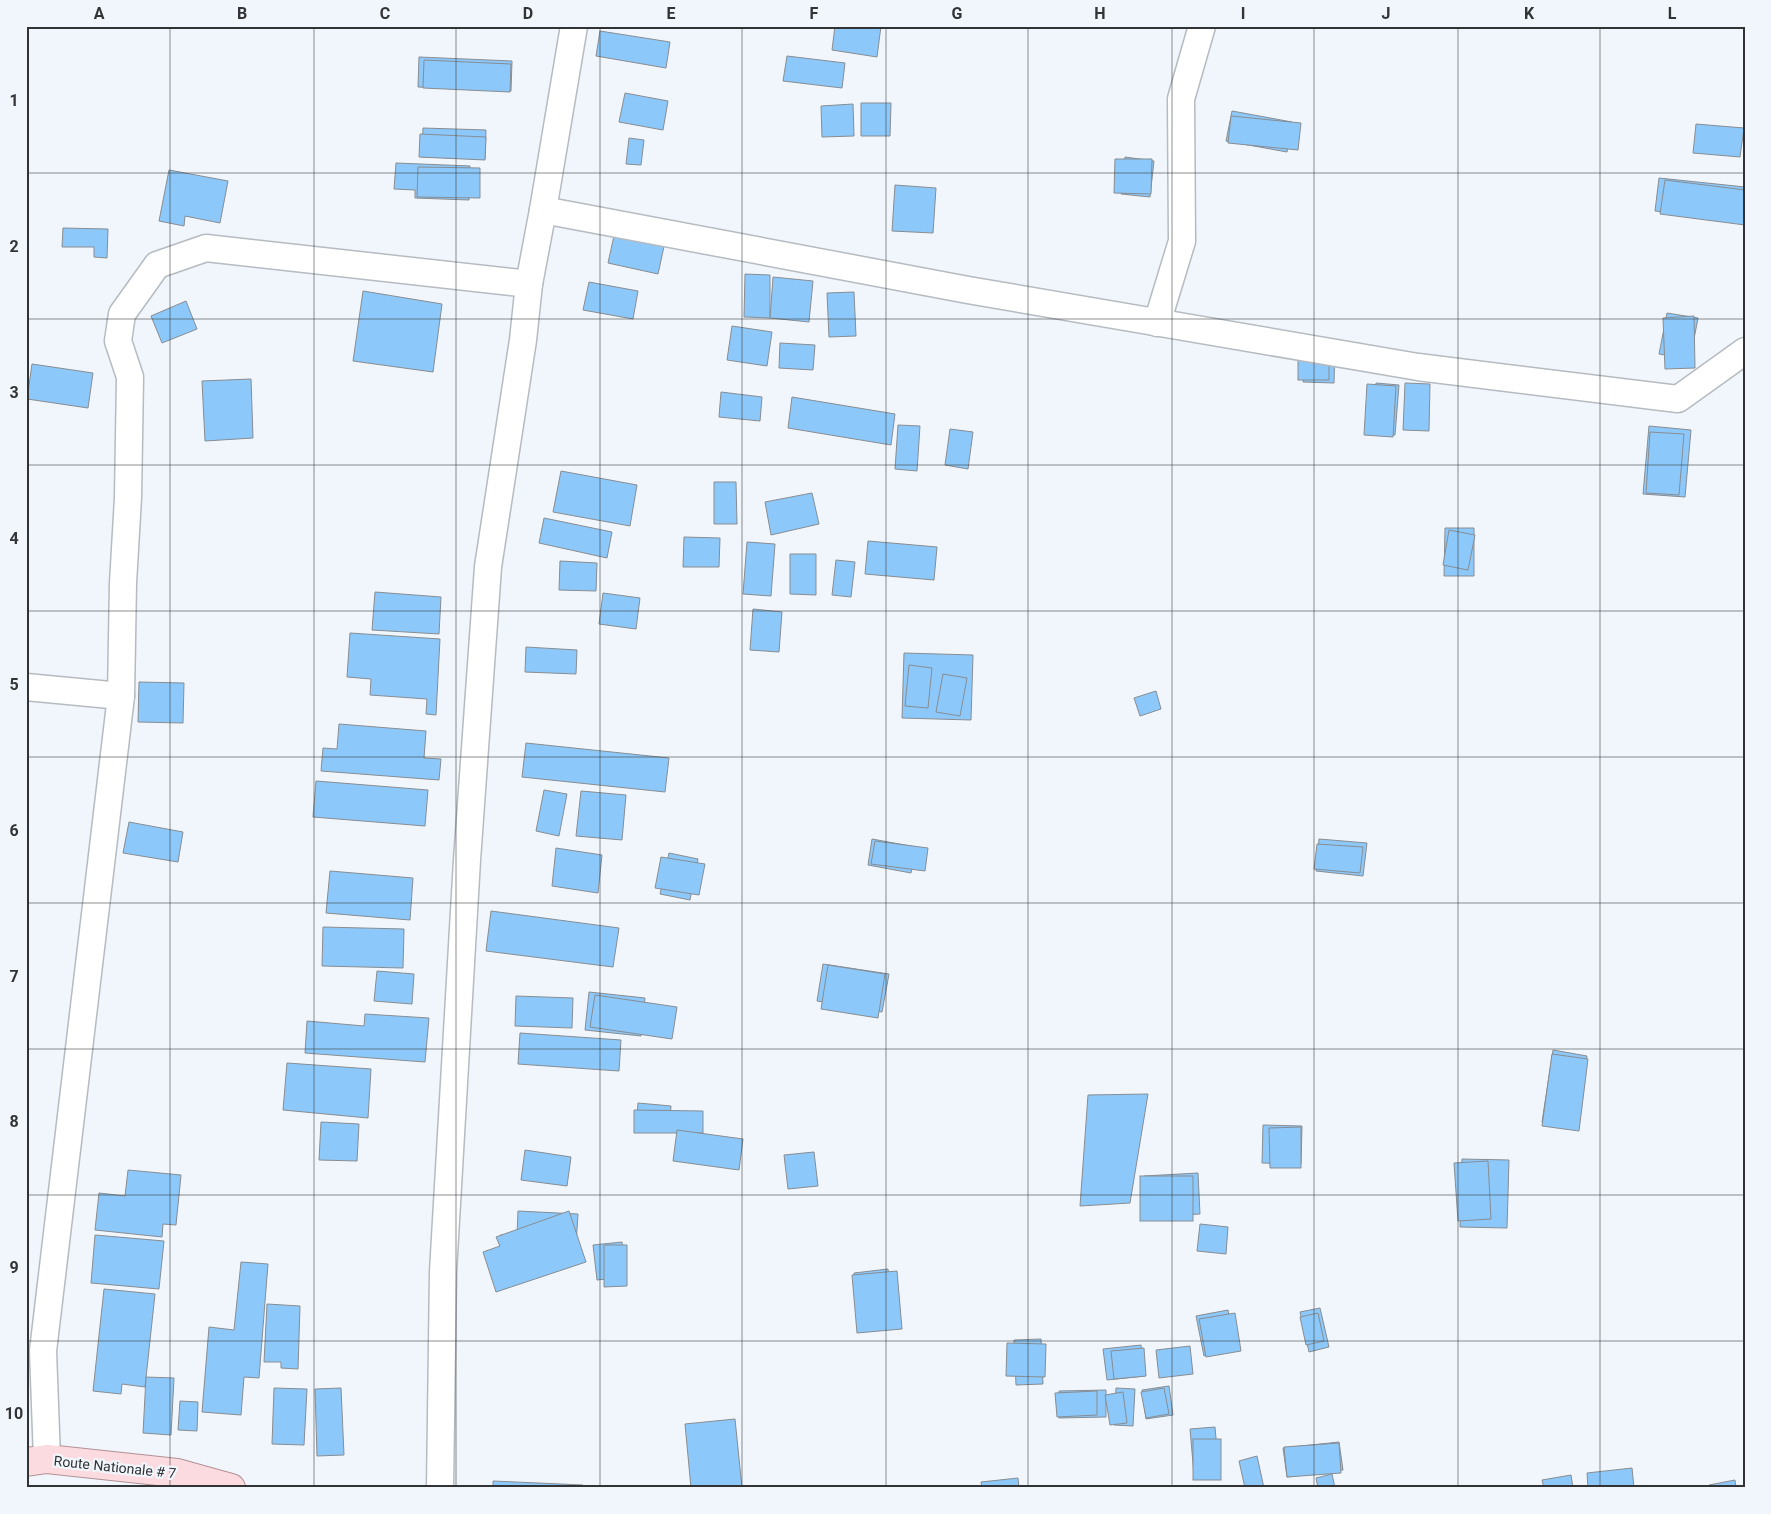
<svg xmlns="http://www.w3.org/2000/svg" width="1771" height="1514" font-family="Roboto,sans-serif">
<rect width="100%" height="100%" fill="#f0f6fc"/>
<g fill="#8dc8fa" stroke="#878d92">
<path d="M835 26H881L877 57 832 50Z"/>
<path d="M600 31 670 42 666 68 596 56Z"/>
<path d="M787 56 845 63 842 88 783 81Z"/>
<path d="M419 57 512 61 511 91 418 87Z"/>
<path d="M424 60 511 64 510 92 423 88Z"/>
<path d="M625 93 668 101 663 130 619 122Z"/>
<path d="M861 103H891L890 136H861Z"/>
<path d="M853 104 854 136 822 137 821 106Z"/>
<path d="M1232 111 1292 122 1287 152 1226 141Z"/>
<path d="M1231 116 1301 123 1298 150 1228 143Z"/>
<path d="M1696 124 1744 128 1740 157 1693 153Z"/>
<path d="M423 128 486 130 485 159 422 157Z"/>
<path d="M420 134 486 137 485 160 419 157Z"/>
<path d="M629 138 644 140 641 165 626 164Z"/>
<path d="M1125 157 1154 161 1150 197 1121 194Z"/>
<path d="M1115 159H1152L1151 194 1114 193Z"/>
<path d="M396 163 470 166 469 200 415 198V190L394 189Z"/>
<path d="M418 167 480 168V198L417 197Z"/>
<path d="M169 170 228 181 220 223 185 216 184 226 159 221Z"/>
<path d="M1659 178 1745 187V221L1655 211Z"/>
<path d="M1665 180 1745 190V225L1660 214Z"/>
<path d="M895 185 936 188 933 233 892 231Z"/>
<path d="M63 228 108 229 107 258 94 257V247H62Z"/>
<path d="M615 231 665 242 658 274 608 263Z"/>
<path d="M745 274 770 275V318L744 317Z"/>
<path d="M773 277 813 281 809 322 770 318Z"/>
<path d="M589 282 638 291 633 319 583 310Z"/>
<path d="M363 291 442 304 433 372 353 361Z"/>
<path d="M854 292 856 336 829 337 827 293Z"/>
<path d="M186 301 197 329 162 343 151 316Z"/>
<path d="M1667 313 1698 318 1690 360 1659 354Z"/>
<path d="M1694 316 1695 368 1665 369 1663 318Z"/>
<path d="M732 326 772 332 767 366 727 360Z"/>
<path d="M780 343 815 345 813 370 779 368Z"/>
<path d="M1304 345 1335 346 1334 383 1303 382Z"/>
<rect x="1298" y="348" width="31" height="32"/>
<path d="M32 364 93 373 88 408 27 399Z"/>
<path d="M251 379 253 438 205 441 202 381Z"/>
<path d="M1376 383 1399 385 1395 435 1372 434Z"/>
<path d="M1405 383 1430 384 1429 431 1403 430Z"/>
<path d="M1367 384 1396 386 1393 437 1364 435Z"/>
<path d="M721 392 762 397 760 421 719 417Z"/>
<path d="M792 397 895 414 891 445 788 428Z"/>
<path d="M898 425 920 426 917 471 895 469Z"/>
<path d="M1649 426 1691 430 1685 497 1643 494Z"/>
<path d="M950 429 973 432 968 469 945 465Z"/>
<path d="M1650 432 1684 434 1679 495 1646 493Z"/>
<path d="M561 471 637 485 630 526 553 512Z"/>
<path d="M714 482H736L737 524H714Z"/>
<path d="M812 493 819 524 771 535 765 502Z"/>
<path d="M544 518 612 532 607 558 539 543Z"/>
<path d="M1445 528H1474V576H1444Z"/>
<path d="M1449 530 1475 535 1468 570 1443 565Z"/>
<path d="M684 537 720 538 719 567H683Z"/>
<path d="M868 541 937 547 934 580 865 574Z"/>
<path d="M747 542 775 544 771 596 743 594Z"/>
<path d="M790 554H816V595L790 594Z"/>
<path d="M836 560 855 562 851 597 832 595Z"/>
<path d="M560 561 597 563 596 591 559 590Z"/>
<path d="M375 592 441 597 439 634 372 630Z"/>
<path d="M603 593 640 598 636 629 599 624Z"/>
<path d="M753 609 782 612 779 652 750 650Z"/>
<path d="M350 633 440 639 436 715 426 714 427 699 370 695 371 679 347 677Z"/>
<path d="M526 647 577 650 576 674 525 672Z"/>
<path d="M904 653 973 655 971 720 902 718Z"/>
<path d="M909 665 932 668 928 708 905 706Z"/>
<path d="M943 674 967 678 960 716 936 712Z"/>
<path d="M139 682 184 683 183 723 138 722Z"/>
<path d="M1156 691 1161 709 1140 716 1134 698Z"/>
<path d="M339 724 426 731 424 758 441 759 439 780 321 771 323 748 337 749Z"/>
<path d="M526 743 669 758 665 792 522 777Z"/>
<path d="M316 781 428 790 425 826 313 817Z"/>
<path d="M544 790 567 794 559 836 536 831Z"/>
<path d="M581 791 626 795 622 840 576 836Z"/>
<path d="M129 822 183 832 178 862 123 853Z"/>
<path d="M872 839 916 847 911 873 868 865Z"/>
<path d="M1319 839 1367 843 1363 876 1316 871Z"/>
<path d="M875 841 928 848 925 871 871 864Z"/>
<path d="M1317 844 1363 847 1360 873 1314 869Z"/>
<path d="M556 848 602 855 598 893 552 886Z"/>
<path d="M669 853 698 859 690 900 660 894Z"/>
<path d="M661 857 705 864 699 895 655 888Z"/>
<path d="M330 871 413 878 410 920 326 913Z"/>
<path d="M491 911 619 928 613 967 486 951Z"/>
<path d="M323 927 404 929 403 968 322 966Z"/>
<path d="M823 964 889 974 882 1012 817 1001Z"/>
<path d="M828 965 885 974 878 1018 821 1009Z"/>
<path d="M377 971 414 974 412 1004 374 1001Z"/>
<path d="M589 992 645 998 641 1036 585 1030Z"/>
<path d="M595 995 677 1007 672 1039 590 1027Z"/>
<path d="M516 996 573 998 572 1028 515 1026Z"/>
<path d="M365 1014 429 1018 425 1062 305 1053 307 1021 364 1026Z"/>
<path d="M520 1033 621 1040 619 1071 518 1064Z"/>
<path d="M1553 1050 1587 1056 1576 1127 1542 1122Z"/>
<path d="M1552 1054 1588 1059 1579 1131 1542 1126Z"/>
<path d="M287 1063 371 1069 368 1118 283 1110Z"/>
<path d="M1148 1094 1130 1203 1080 1206 1088 1095Z"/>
<path d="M638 1103 671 1106 669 1130 636 1128Z"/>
<path d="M634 1110 703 1111V1133H634Z"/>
<path d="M321 1122 359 1124 357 1161 319 1160Z"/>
<path d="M1263 1125 1302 1126 1301 1164 1262 1163Z"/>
<path d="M1301 1127V1168H1270L1269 1128Z"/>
<path d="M677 1130 743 1139 739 1170 673 1161Z"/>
<path d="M525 1150 571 1157 567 1186 521 1180Z"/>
<path d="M814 1152 818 1186 788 1189 784 1155Z"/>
<path d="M1462 1159 1509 1160 1507 1228 1460 1227Z"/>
<path d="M1488 1161 1491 1219 1458 1221 1454 1163Z"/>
<path d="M128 1170 181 1175 176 1225 163 1224 162 1237 95 1230 99 1193 125 1196Z"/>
<path d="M1198 1173 1200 1214 1146 1217 1144 1176Z"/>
<rect x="1140" y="1176" width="53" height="45"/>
<path d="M518 1211 578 1214 575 1261 499 1256 500 1235 517 1236Z"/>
<path d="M569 1211 586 1262 496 1292 483 1252 500 1246 496 1237Z"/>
<path d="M1200 1224 1228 1227 1226 1254 1197 1251Z"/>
<path d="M95 1235 164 1241 159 1289 91 1283Z"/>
<path d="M622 1242 626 1277 597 1280 593 1245Z"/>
<path d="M604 1245H627V1286L604 1287Z"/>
<path d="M241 1262 268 1264 259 1378 244 1377 241 1415 202 1412 209 1327 234 1330Z"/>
<path d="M888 1269 894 1321 860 1325 854 1273Z"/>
<path d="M897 1271 902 1329 857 1333 852 1275Z"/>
<path d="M104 1289 155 1294 145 1387 122 1384 121 1394 93 1391Z"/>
<path d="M267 1304 300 1306 298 1369 281 1368V1362H264Z"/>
<path d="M1320 1308 1329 1347 1309 1352 1300 1312Z"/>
<path d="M1228 1310 1235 1350 1204 1356 1196 1316Z"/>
<path d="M1235 1313 1241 1351 1206 1357 1199 1319Z"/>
<path d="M1318 1313 1324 1341 1306 1345 1300 1317Z"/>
<path d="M1041 1339 1043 1384 1016 1385 1014 1340Z"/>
<path d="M1007 1343 1046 1344 1045 1377 1006 1376Z"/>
<path d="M1141 1345 1145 1376 1107 1380 1103 1349Z"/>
<path d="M1190 1346 1193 1374 1159 1378 1156 1350Z"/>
<path d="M1144 1348 1146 1376 1114 1379 1111 1351Z"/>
<path d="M146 1377 174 1378 171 1435 143 1433Z"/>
<path d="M1169 1386 1173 1415 1146 1419 1142 1390Z"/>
<path d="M274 1388 307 1389 304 1445 272 1444Z"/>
<path d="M341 1388 344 1455 317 1456 315 1389Z"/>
<path d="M1116 1388 1135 1389 1133 1426 1114 1425Z"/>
<path d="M1164 1388 1169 1414 1146 1418 1141 1392Z"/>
<path d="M1106 1390V1417L1059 1418V1391Z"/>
<path d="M1097 1391V1415L1057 1417 1055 1393Z"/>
<path d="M1123 1392 1127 1423 1110 1425 1105 1395Z"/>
<path d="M180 1401 198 1402 197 1431 178 1430Z"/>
<path d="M735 1419 742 1488H691L685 1424Z"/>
<path d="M1215 1427 1219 1472 1194 1475 1190 1429Z"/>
<rect x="1193" y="1439" width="28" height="41"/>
<path d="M1339 1442 1343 1470 1287 1477 1283 1448Z"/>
<path d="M1339 1443 1341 1473 1287 1477 1284 1447Z"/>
<path d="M1257 1456 1264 1488H1245L1239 1461Z"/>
<path d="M1632 1468 1634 1488H1588L1587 1473Z"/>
<path d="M1332 1474 1335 1488H1318L1316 1478Z"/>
<path d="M1571 1475 1573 1488H1544L1542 1480Z"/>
<path d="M1018 1478 1019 1488H982L981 1482Z"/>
<path d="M1735 1480 1736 1488H1710L1709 1485Z"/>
<path d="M493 1481 583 1485V1488H493Z"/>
</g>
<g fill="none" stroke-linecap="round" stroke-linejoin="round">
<defs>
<g id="street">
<path d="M543 210 968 290 1418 367 1678 399 1745 351"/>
<path d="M1157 323 1182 241 1181 99 1202 26"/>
<path d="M26 687 121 696"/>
<path d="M47 1459 43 1351 121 696 123 583 128 498 130 377 118 341 122 314 157 265 206 248 529 284"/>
<path d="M440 1488 443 1272 467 860 488 567 523 340 529 284 543 210 574 26"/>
</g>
<path id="primary" d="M26 1462 47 1459 177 1473 231 1488"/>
</defs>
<use href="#street" stroke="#b5bbc0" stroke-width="29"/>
<use href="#primary" stroke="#b29196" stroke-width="30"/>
<use href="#street" stroke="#fff" stroke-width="26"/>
<use href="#primary" stroke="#fbdbdf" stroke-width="28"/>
</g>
<path fill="none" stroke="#313335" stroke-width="1" stroke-opacity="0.55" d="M170 26V1488M314 26V1488M456 26V1488M600 26V1488M742 26V1488M886 26V1488M1028 26V1488M1172 26V1488M1314 26V1488M1458 26V1488M1600 26V1488M26 173H1745M26 319H1745M26 465H1745M26 611H1745M26 757H1745M26 903H1745M26 1049H1745M26 1195H1745M26 1341H1745"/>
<g text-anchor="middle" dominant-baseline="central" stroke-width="4.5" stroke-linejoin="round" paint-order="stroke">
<g font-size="14" fill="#313335" stroke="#f0f6fc">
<text transform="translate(115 1467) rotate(6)">Route Nationale # 7</text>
</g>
</g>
<rect width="1771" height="1514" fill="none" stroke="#f0f6fc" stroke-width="55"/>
<rect x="28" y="28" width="1716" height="1458" fill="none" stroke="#313335" stroke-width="2"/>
<g font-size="16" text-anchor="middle" font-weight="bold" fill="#313335">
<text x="99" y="19">A</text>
<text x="242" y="19">B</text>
<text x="385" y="19">C</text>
<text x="528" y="19">D</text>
<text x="671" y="19">E</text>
<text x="814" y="19">F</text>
<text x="957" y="19">G</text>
<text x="1100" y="19">H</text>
<text x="1243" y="19">I</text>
<text x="1386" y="19">J</text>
<text x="1529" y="19">K</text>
<text x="1672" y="19">L</text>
<text x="14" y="106">1</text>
<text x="14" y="252">2</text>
<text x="14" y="398">3</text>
<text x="14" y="544">4</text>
<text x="14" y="690">5</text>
<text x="14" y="836">6</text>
<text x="14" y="982">7</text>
<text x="14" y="1127">8</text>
<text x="14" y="1273">9</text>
<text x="14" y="1419">10</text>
</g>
</svg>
